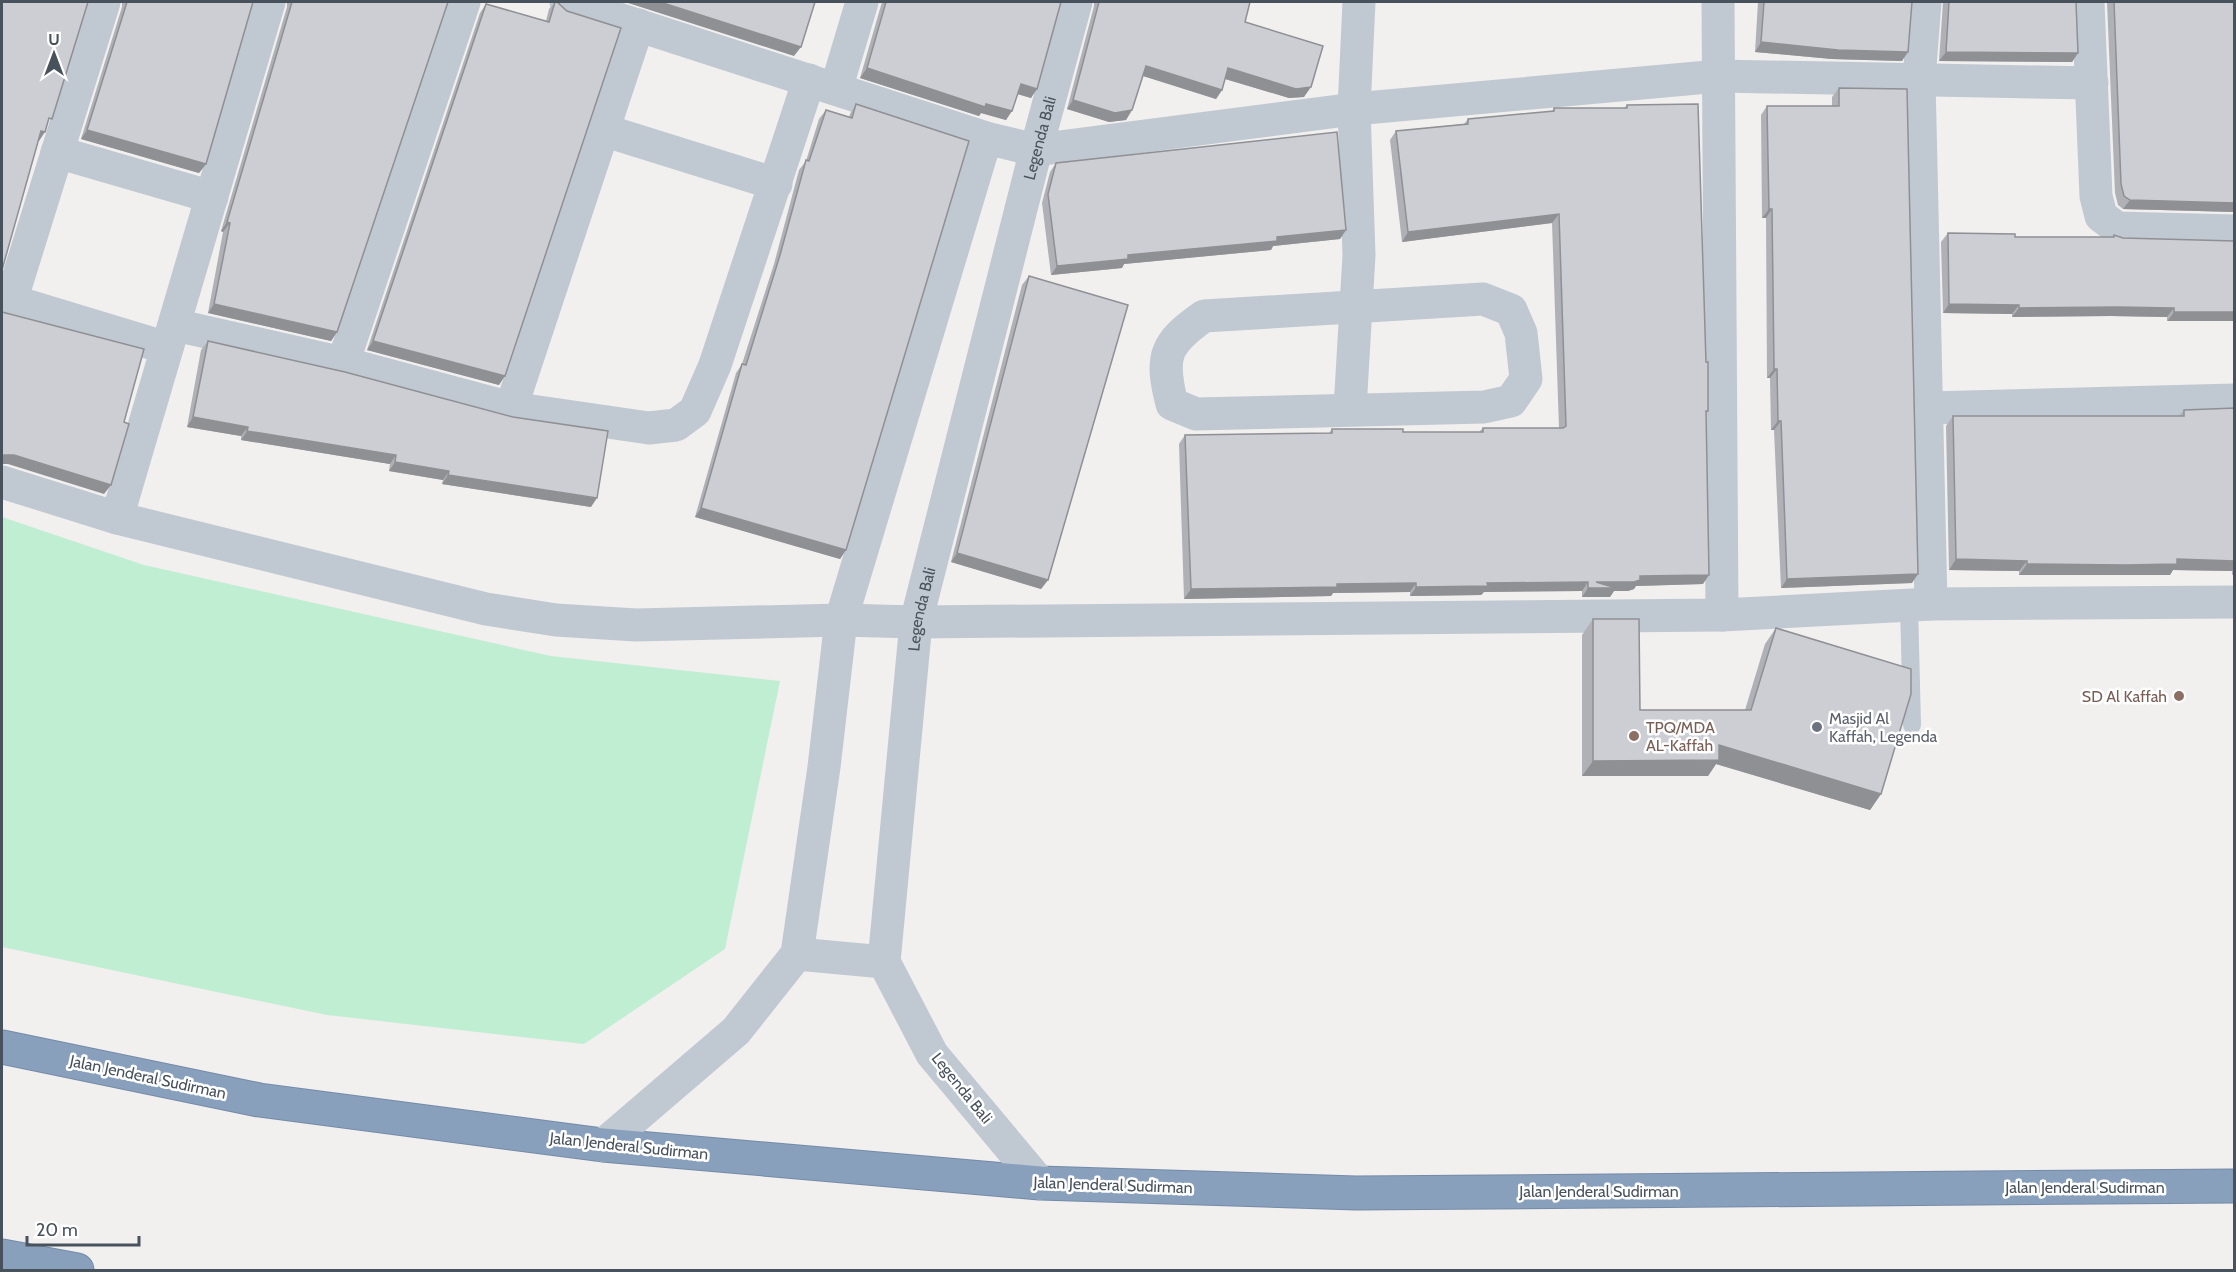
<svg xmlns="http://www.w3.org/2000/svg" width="2236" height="1272" font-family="Cabin,sans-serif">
<rect width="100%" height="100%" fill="#f2efef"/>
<path fill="#c0eed3" d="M2 517 144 565 551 656 780 681 725 949 584 1044 327 1015 2 947Z"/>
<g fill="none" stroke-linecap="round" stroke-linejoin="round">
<defs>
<g id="highway">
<path d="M2 1047 259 1100 603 1145 1040 1183 1356 1193 2234 1186"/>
<path d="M2 1256 77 1270"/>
</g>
</defs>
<use href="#highway" stroke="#748ba8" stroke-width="35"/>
<path stroke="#c0c9d1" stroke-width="18" d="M1909 605 1912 725"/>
<g stroke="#c0c9d1" stroke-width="33">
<path d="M566 2 986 138 1036 150 1354 109 1719 76 2092 83"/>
<path d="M1718 2 1722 615"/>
<path d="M1925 2 1919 79 1931 604"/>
<path d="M2088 2 2096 196 2101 216 2117 228 2234 231"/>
<path d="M836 89 862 2"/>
<path d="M603 130 776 184"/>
<path d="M57 152 212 197"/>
<path d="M2 298 167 348"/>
<path d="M1483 299 1511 310 1521 333 1526 379 1511 401 1484 407 1196 414 1172 404C1160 357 1164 344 1204 316Z"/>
<path d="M11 301 104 2"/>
<path d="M175 325 343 363 511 408 649 428 676 425 695 411 715 365 809 80"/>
<path d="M343 363 464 2"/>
<path d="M511 408 638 25"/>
<path d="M1929 408 2234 400"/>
<path d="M1350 409 1359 255 1354 109 1359 2"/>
<path d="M2 482 117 518 486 609 556 620 636 625 841 620 916 622 1722 615 1931 604 2234 602"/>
<path d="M117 518 269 2"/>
<path d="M797 954 884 962"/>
<path d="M603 1145 736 1031 797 954 824 767 841 620 986 138"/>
<path id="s1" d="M1040 1183 932 1054 884 962 916 622 1036 150 1076 2"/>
</g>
<use href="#highway" stroke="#89a0bc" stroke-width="33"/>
</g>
<g fill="#afb1b6">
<path d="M122 2H253L206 164 199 173 81 139 122 7Z"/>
<path d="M287 2H446L337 332 331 341 208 313 223 232 221 231 287 7Z"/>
<path d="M555 2 499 385 367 350 480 13 486 4 546 21 549 9Z"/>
<path d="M882 2H1061L1031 98 1017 94 1006 120 981 113 979 116 860 78Z"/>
<path d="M1094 2H1250L1245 22 1304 97 1289 98 1225 79 1222 90 1216 99 1143 76 1132 110 1126 120 1109 122 1067 109 1094 6Z"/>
<path d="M1758 2H1912L1902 61 1832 59 1755 52Z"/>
<path d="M1943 2H2076L2078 53 2072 62 1939 61Z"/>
<path d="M2107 2H2235V212L2123 209 2118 205 2115 193Z"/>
<path d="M1839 88 1912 583 1781 588 1774 430H1771L1770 378H1767L1766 218H1762L1761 115 1767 106H1832V97Z"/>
<path d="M856 104 846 550 840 559 695 517 736 373 742 364 774 264 799 170 806 161 819 119 826 110 849 117 850 114Z"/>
<path d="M1627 105 1706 362 1708 411 1706 414 1703 584 1636 586 1634 589 1628 591H1614L1610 597H1582V591L1484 592 1481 595 1410 596V592L1333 593 1331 596 1184 599 1179 444 1185 435 1329 433 1332 429 1403 432H1479L1483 428H1559L1552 223 1402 242 1390 140 1396 131 1464 124 1468 119 1552 111 1554 108H1624Z"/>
<path d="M1056 163 1346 230 1340 239 1273 246 1271 250 1124 264 1122 268 1051 275 1042 203 1050 172Z"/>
<path d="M1948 233 2015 237H2113L2114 235 2123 238 2235 241 2167 321V317L2111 316 2012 317V314L1943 313 1941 242Z"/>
<path d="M1029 276 1048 580 1041 589 951 562 1022 285Z"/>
<path d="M208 341 591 507 442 484 443 480 389 471 390 464 241 440V436L187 427 201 350Z"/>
<path d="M2235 408V575H2232V571L2173 570 2170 575H2019V571L1949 570 1946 426 1953 416H2179L2184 410Z"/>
<path d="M1593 619 1640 710H1745L1765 644 1776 628 1881 794 1870 810 1716 764 1708 776H1582V635Z"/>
</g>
<g fill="#8f9094">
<path d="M625 2H660L801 47 794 56Z"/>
<path d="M1761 42 1908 52 1902 61 1832 59 1755 52Z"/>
<path d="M1946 52 2078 53 2072 62 1939 61Z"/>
<path d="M1146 66 1222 90 1216 99 1140 75Z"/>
<path d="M867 68 1012 111 1006 120 981 113 979 116 860 78Z"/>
<path d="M1228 68 1311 87 1304 97 1289 98 1222 78Z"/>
<path d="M1021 84 1037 89 1031 98 1014 93Z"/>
<path d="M1073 100 1132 110 1126 120 1109 122 1067 109Z"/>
<path d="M87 130 206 164 199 173 81 139Z"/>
<path d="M41 131 45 132 39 141 35 140Z"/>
<path d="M2130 200 2235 203V212L2123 209Z"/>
<path d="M1769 209H1772L1766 218H1762Z"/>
<path d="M1559 214 1552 223 1402 242 1408 232Z"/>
<path d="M227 222 230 223 223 232 221 231Z"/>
<path d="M1346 230 1340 239 1273 246 1271 250 1124 264 1122 268 1051 275 1057 266 1128 255 1277 237Z"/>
<path d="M214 304 337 332 331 341 208 313Z"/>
<path d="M1949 304 2019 305 2012 314 1943 313Z"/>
<path d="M2118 307 2174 308 2167 317 2111 316 2012 317 2019 308Z"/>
<path d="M2174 312H2235V321H2167Z"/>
<path d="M373 341 505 376 499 385 367 350Z"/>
<path d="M1774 369H1777L1770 378H1767Z"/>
<path d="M193 417 248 427 241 436 187 427Z"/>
<path d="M1778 421H1781L1774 430H1771Z"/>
<path d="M247 431 396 455 390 464 241 440Z"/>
<path d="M4 455H14L111 485 104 494 8 464H2V457Z"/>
<path d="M395 462 449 471 443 480 389 471Z"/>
<path d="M448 475 597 498 591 507 442 484Z"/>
<path d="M701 508 846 550 840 559 695 517Z"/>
<path d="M957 553 1048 580 1041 589 951 562Z"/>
<path d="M1956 559 2027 561 2019 571 1949 570Z"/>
<path d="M2177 559 2235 561V568L2232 571 2173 570 2170 575H2019L2027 564Z"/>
<path d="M1918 574 1912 583 1781 588 1787 579Z"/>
<path d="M1709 575 1703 584 1636 586 1634 589 1628 591H1614L1610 597H1582L1588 588 1596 582 1640 576Z"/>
<path d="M1588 582 1582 591 1484 592 1481 595 1410 596 1416 587 1487 583Z"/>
<path d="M1416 583 1410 592 1333 593 1331 596 1184 599 1191 589 1337 584Z"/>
<path d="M1719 745 1881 794 1870 810 1716 764 1708 776H1582L1593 761Z"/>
</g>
<g fill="#ccced4" stroke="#8f9094" stroke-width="1.5">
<path d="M2 2H88L52 119 49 118 45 132 41 131 2 270Z"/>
<path d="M127 2H253L206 164 87 130Z"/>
<path d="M292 2H448L337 332 214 304 230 223 227 222Z"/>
<path d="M555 2H557L567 11 621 28 505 376 373 341 486 4 549 22Z"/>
<path d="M660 2H815L801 47Z"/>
<path d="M886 2H1061L1037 89 1021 84 1012 111 986 104 985 107 867 68Z"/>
<path d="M1099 2H1250L1245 22 1323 46 1311 87 1296 89 1228 68 1222 90 1146 66 1132 110 1115 113 1073 100Z"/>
<path d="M1764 2H1912L1908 52 1838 50 1761 42Z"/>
<path d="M1949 2H2076L2078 53 1946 52Z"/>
<path d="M2114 2H2235V203L2130 200 2124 196 2121 184Z"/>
<path d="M1839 88 1907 89 1918 574 1787 579 1781 421H1778L1777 369H1774L1772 209H1769L1767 106H1839Z"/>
<path d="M856 104 969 141 846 550 701 508 742 364 746 365 780 255 806 160 809 161 826 110 852 118Z"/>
<path d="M1698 104 1706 362H1708V411H1706L1709 575 1640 576V580L1634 582H1596L1616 588H1588V582L1487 583 1488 586 1416 587V583L1337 584V587L1191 589 1185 435 1332 433V429H1403V432H1483V428H1563L1566 426 1559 214 1408 232 1396 131 1468 124V119L1554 111V108H1627V105Z"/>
<path d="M1337 132 1346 230 1277 237V241L1128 255V259L1057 266 1048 194 1056 163Z"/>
<path d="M1948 233 2015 234V237H2114V235L2123 238 2235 241V312H2174V308L2118 307 2019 308V305L1949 304Z"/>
<path d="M1029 276 1128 305 1048 580 957 553Z"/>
<path d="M2 312 144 349 124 422 129 424 111 485 14 455H4L2 457Z"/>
<path d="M208 341 345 372 513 417 608 431 597 498 448 475 449 471 395 462 396 455 247 431 248 427 193 417Z"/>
<path d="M2235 408V561L2177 559V564L2126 565 2027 564V561L1956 559 1953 416H2184V410Z"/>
<path d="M1593 619H1639L1640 710H1751L1776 628 1911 669V694L1881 794 1719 745V760L1593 761Z"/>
</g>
<g fill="#8d6e63" stroke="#fff" stroke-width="2">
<circle cx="2179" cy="696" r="6"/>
<circle cx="1634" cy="736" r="6"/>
</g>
<circle fill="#6b7280" stroke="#fff" stroke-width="2" cx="1817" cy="727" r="6"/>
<g text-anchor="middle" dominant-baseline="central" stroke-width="5" stroke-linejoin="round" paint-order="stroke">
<g font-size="16" fill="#48525c" stroke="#fff">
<text stroke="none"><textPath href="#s1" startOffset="1113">Legenda Bali</textPath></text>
<text stroke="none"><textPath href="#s1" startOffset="627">Legenda Bali</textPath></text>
<text transform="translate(148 1077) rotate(12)">Jalan Jenderal Sudirman</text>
<text transform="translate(962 1088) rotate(51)">Legenda Bali</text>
<text transform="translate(629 1146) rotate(6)">Jalan Jenderal Sudirman</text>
<text transform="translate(1113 1185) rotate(2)">Jalan Jenderal Sudirman</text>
<text x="2085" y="1187">Jalan Jenderal Sudirman</text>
<text x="1599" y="1191">Jalan Jenderal Sudirman</text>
</g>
<g font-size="16" fill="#785e54" stroke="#fff" text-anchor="end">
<text x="2167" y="696">SD Al Kaffah</text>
<text x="1646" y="727" text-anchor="start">TPQ/MDA<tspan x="1646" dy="18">AL-Kaffah</tspan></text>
</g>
<g font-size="16" fill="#5b616d" stroke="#fff" text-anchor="start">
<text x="1829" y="718">Masjid Al<tspan x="1829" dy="18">Kaffah, Legenda</tspan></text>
</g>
</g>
<rect width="2236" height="1272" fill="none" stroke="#48525c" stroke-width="6"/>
<g transform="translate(54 54)" stroke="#ffffff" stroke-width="4.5" paint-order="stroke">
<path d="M0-4.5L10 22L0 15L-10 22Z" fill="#48525c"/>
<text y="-9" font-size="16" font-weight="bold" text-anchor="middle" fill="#48525c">U</text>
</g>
<path d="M27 1236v9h112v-9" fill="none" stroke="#48525c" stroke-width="3"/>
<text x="36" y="1236" font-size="18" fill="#48525c" stroke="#ffffff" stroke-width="4.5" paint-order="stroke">20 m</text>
</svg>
